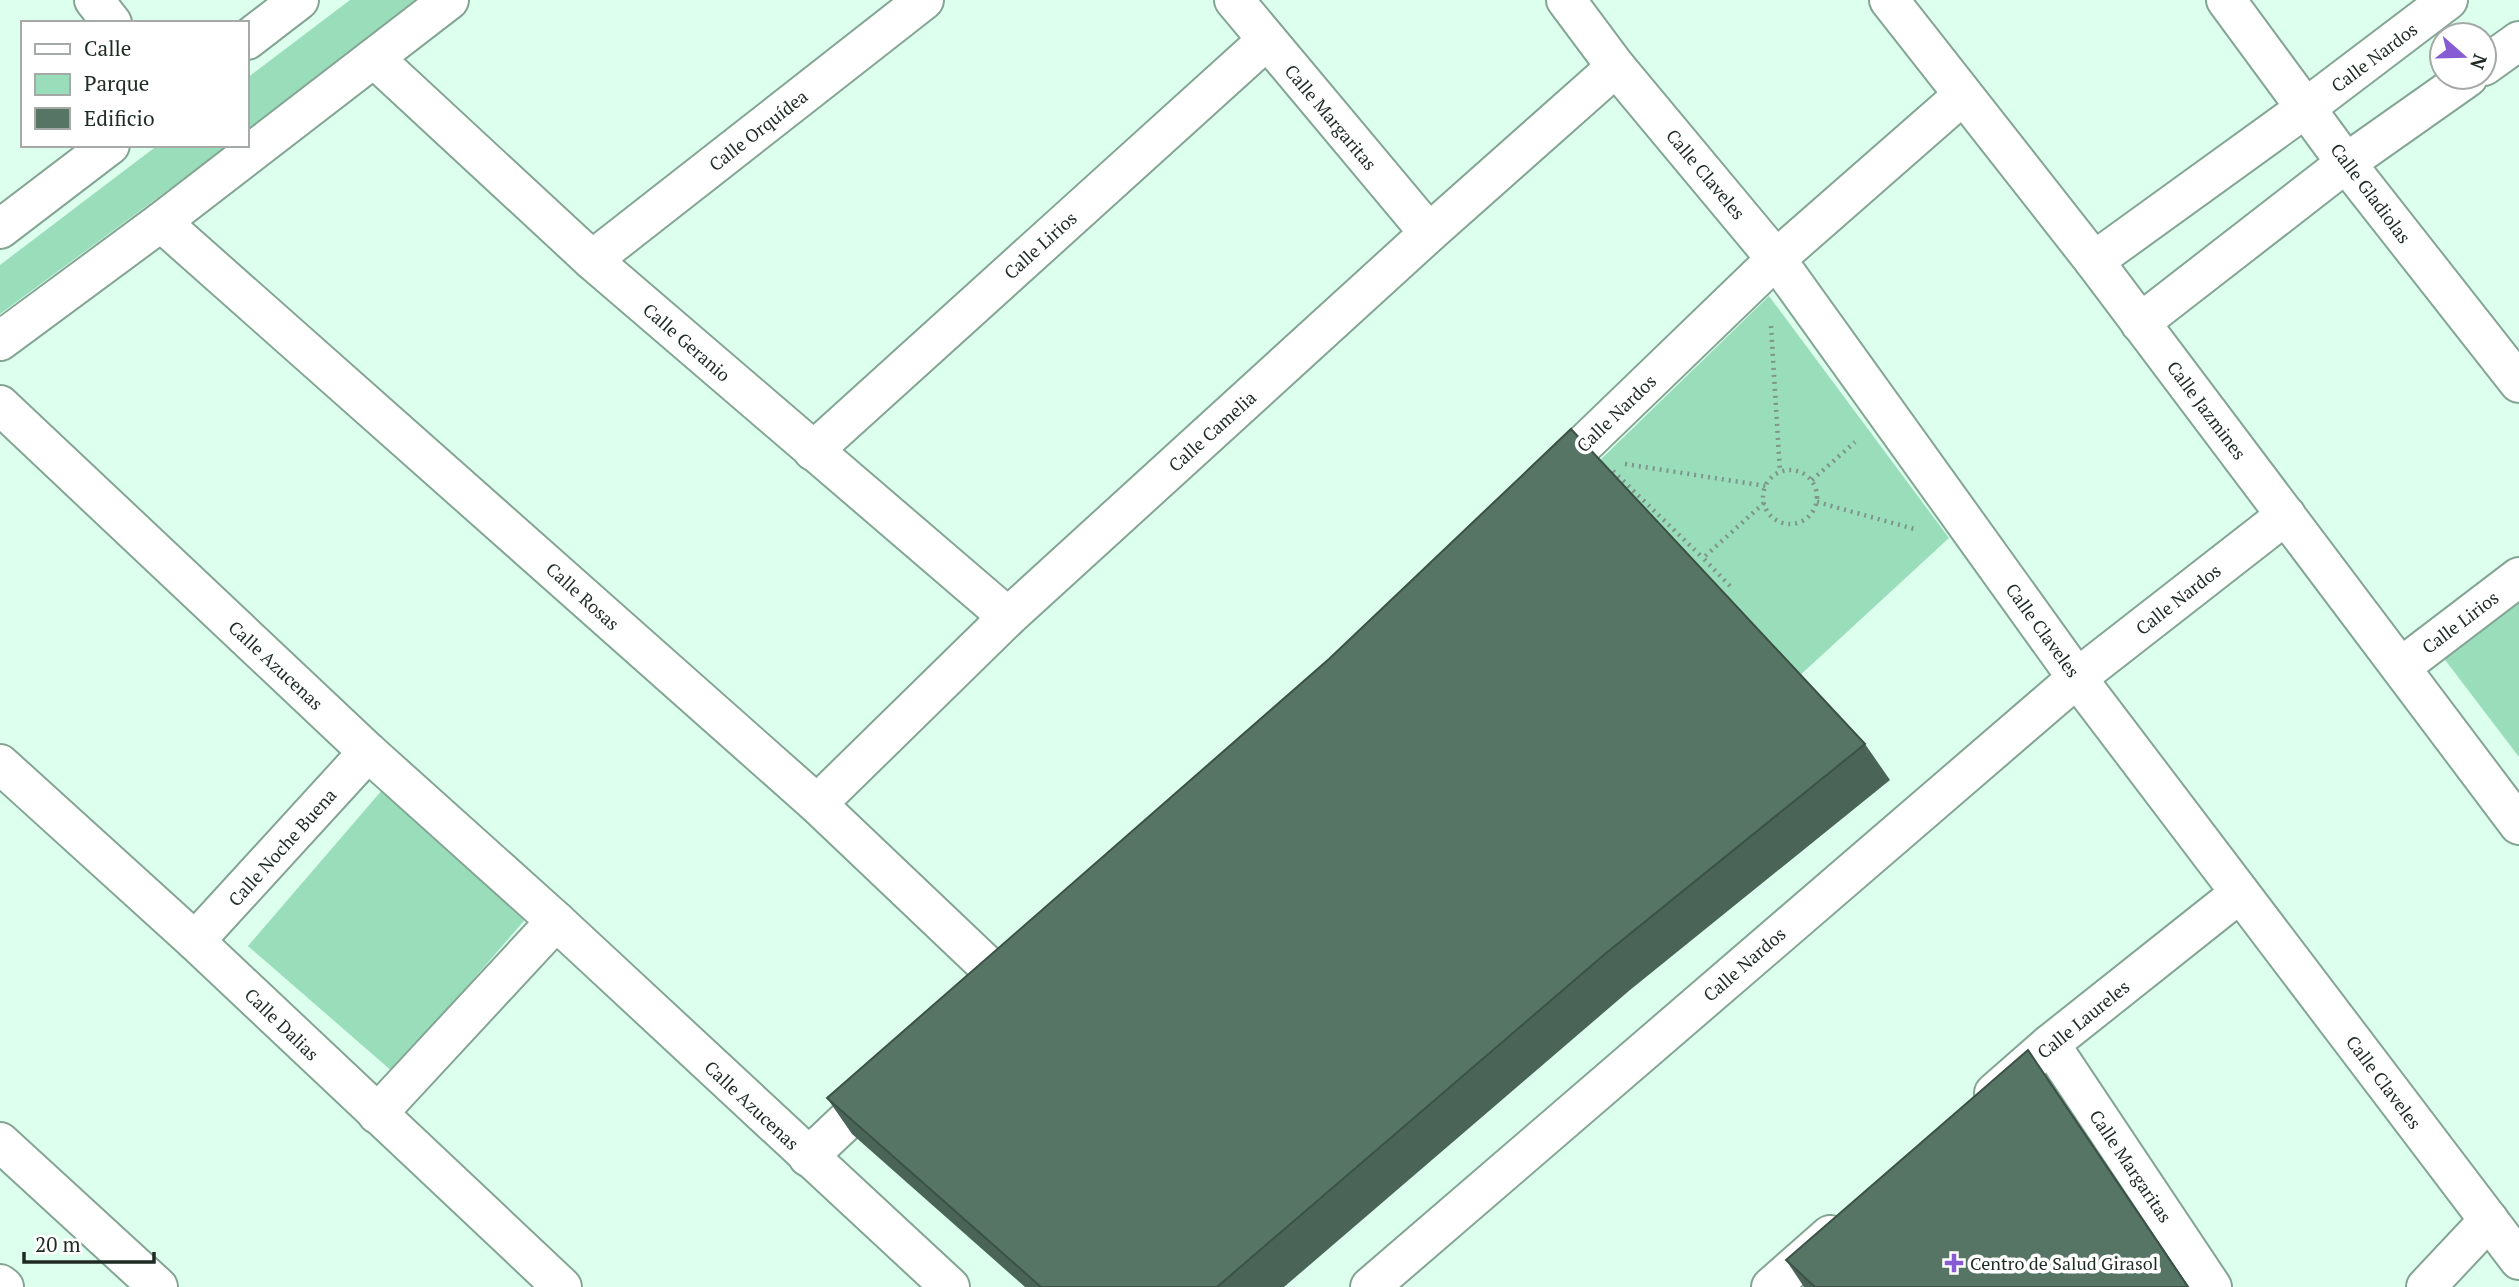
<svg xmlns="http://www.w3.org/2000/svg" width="2519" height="1287" font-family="'PT Serif',serif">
<rect width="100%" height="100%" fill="#ddffed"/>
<g fill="#9db">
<path d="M350 0H425L247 132V78Z"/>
<path d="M158 145H229L0 314V265Z"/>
<path d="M1769 296 1949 538 1796 679 1596 464Z"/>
<path d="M2519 589V757L2436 648Z"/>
<path d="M383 789 529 915 393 1072 248 946Z"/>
</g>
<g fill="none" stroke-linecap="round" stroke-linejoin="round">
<defs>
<g id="minor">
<path d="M94 0 112 23"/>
<path d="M1234 0 1429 233"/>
<path d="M1566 0 1616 67 1776 259 2077 678 2519 1260"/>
<path d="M1889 0 2094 261 2519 825"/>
<path d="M2226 0 2346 163 2519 383"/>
<path d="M247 40 299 0"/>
<path d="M374 58 592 260 1008 617"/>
<path d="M2484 66 2519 41"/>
<path d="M161 222 817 804 999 977"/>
<path d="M0 229 110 145"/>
<path d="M592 260 924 0"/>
<path d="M2094 261 2307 107 2448 0"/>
<path d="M2140 323 2346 163 2468 77"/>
<path d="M0 341 161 222 449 0"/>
<path d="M0 405 368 752 556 921 950 1287"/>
<path d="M813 451 1267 40"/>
<path d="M1548 479 1776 259 1962 96"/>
<path d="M2401 667 2519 577"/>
<path d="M0 764 195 941 562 1287"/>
<path d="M817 804 1008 617 1429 233 1616 67"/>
<path d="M195 941 368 752"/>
<path d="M2050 1044 2212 1287"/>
<path d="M1994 1093 2050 1044 2240 893"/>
<path d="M377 1114 556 921"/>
<path d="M0 1142 158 1287"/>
<path d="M808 1157 883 1086"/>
<path d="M0 1284 4 1287"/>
<path d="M1370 1287 2077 678 2286 515"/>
<path d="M1771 1287 1830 1235"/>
<path d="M2426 1287 2489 1220"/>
</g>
</defs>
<use href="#minor" stroke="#85a594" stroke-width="42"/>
<g stroke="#7e9589" stroke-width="4.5" stroke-dasharray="2 5" stroke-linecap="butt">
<path d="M1771 326 1780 472"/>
<path d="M1625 464 1766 486"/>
<circle cx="1790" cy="497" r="27"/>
<path d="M1613 471 1703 558"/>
<path d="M1812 480 1855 442"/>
<path d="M1817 502 1918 530"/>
<path d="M1730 586 1703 558 1764 503"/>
</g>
<use href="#minor" stroke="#fff" stroke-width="38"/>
</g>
<g fill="#4a6557">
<path d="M1865 744 1890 780 1630 990 1284 1287H1025L852 1134 827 1098Z"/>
<path d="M2053 1086 2189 1287H1804L1786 1260Z"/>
</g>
<path fill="#3c5247" d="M2028 1050 2053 1086 2189 1287H2188Z"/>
<g fill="#567565" stroke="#3c5247" stroke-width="2">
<path d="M1571 429 1865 744 1605 954 1217 1287H1041L827 1098 1329 659Z"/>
<path d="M2028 1050 2188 1287H1815L1786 1260Z"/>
</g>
<path fill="#875bd4" stroke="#fff" stroke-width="2.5" d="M1950.5 1252.5h7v7h7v7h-7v7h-7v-7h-7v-7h7z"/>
<g text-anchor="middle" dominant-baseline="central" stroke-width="7" stroke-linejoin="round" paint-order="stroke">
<g font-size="18" fill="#1e2b24" stroke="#fff">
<text transform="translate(2374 57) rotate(-37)">Calle Nardos</text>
<text transform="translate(1331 117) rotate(50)">Calle Margaritas</text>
<text transform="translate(758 130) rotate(-38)">Calle Orquídea</text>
<text transform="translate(1706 174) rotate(50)">Calle Claveles</text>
<text transform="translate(2371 193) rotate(53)">Calle Gladiolas</text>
<text transform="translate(1040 245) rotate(-42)">Calle Lirios</text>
<text transform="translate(687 342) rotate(41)">Calle Geranio</text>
<text transform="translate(2207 410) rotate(53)">Calle Jazmines</text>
<text transform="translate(1616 413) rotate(-44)">Calle Nardos</text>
<text transform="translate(1212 431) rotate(-42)">Calle Camelia</text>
<text transform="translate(583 596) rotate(42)">Calle Rosas</text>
<text transform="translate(2178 599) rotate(-38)">Calle Nardos</text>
<text transform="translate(2460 622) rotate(-37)">Calle Lirios</text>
<text transform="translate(2043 630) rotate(54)">Calle Claveles</text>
<text transform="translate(276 665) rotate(43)">Calle Azucenas</text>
<text transform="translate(282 847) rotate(-48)">Calle Noche Buena</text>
<text transform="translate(1744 964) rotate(-41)">Calle Nardos</text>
<text transform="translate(2083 1019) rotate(-39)">Calle Laureles</text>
<text transform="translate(282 1024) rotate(44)">Calle Dalias</text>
<text transform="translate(2384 1082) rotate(53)">Calle Claveles</text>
<text transform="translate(752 1105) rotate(43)">Calle Azucenas</text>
<text transform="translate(2131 1166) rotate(56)">Calle Margaritas</text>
</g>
<g font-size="18" fill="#1e2b24" stroke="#fff" text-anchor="start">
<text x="1970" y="1263">Centro de Salud Girasol</text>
</g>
</g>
<rect x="21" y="21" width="228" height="126" fill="#ffffff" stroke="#a5aaa7" stroke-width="2"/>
<rect x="35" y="44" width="35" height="10" fill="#ffffff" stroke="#a5aaa7" stroke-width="2"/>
<text x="84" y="56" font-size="21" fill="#1e2b24">Calle</text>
<rect x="35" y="74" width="35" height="21" fill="#99ddbb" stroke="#a5aaa7" stroke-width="2"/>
<text x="84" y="91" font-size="21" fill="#1e2b24">Parque</text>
<rect x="35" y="108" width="35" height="21" fill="#567565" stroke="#a5aaa7" stroke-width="2"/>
<text x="84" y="126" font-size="21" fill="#1e2b24">Edificio</text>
<g transform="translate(2463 56) rotate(110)"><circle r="33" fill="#ffffff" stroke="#a5aaa7" stroke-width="2"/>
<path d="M0-5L12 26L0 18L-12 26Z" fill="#875bd4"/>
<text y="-10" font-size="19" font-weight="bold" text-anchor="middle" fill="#1e2b24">N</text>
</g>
<path d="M24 1252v10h130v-10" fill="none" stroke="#1e2b24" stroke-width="3.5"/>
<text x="35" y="1252" font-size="21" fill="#1e2b24" stroke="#ffffff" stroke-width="5" paint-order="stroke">20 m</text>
</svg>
